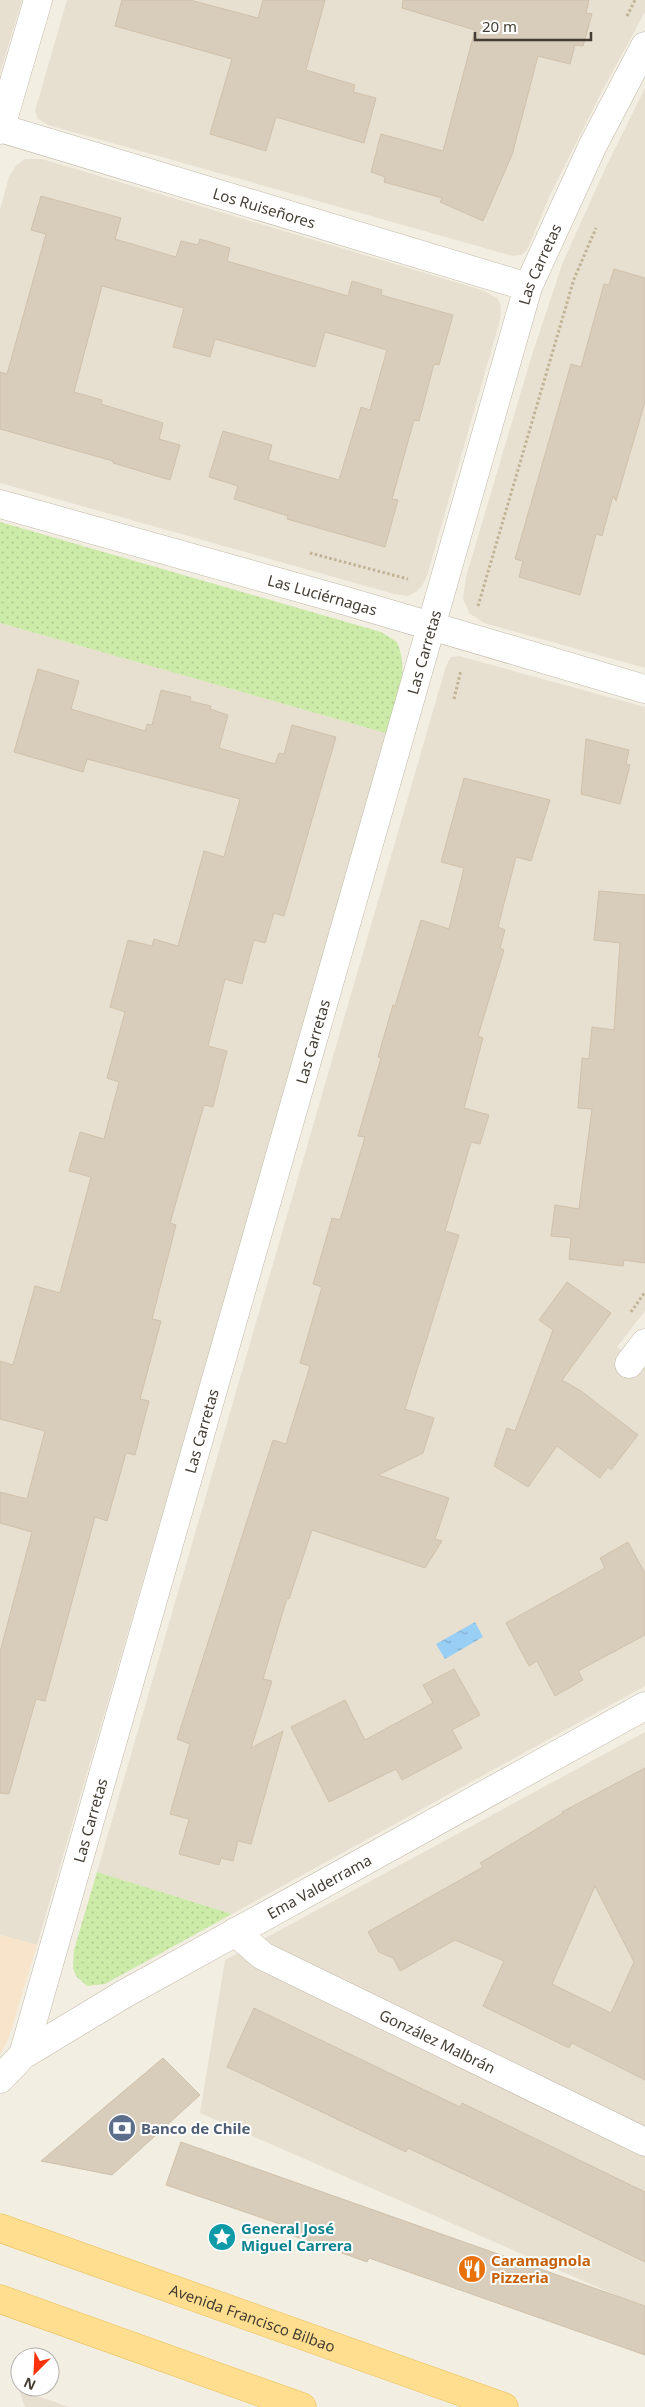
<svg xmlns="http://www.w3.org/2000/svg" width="645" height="2407" font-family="'Noto Sans',sans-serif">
<defs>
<pattern id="grass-dots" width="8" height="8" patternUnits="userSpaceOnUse" patternTransform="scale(1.25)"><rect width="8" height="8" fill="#cceaa8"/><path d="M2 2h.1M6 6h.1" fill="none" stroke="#b0ca91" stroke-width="1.8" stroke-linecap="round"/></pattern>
<pattern id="water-ripples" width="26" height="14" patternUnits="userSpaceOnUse" patternTransform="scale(1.25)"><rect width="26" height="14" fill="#99cff5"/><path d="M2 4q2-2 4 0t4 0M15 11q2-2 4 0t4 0" fill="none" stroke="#7ea9c7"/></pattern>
</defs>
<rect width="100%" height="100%" fill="#f3eee2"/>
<g fill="#e7e0d0">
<path d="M0 0H22L0 73Z"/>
<path d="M67 0H645V12L601 93 550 195 527 250 521 255 513 256 48 125 38 119 35 111Z"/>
<path d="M645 88V668L484 623 469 613 463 598 466 577 531 358 563 262 606 167Z"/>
<path d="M25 159H42L482 290 497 298 501 306 500 320 427 576 422 586 416 592 408 596 394 594 0 483V210L9 176 16 166Z"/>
<path d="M0 623 389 734 37 1945 0 1935Z"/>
<path d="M459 656 645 707V1311L617 1347 645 1368V1686L232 1914 97 1872 446 666 451 657Z"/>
<path d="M645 1732V2308L200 2113 225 1960Z"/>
<path d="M19 2390 70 2407H25Z"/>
</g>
<path fill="#f7e4cb" d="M0 1935 37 1945 9 2037 0 2055Z"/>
<g fill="url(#grass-dots)">
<path d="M0 522 381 632 397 642C410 673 397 702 389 734L0 623Z"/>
<path d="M97 1872 232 1914 105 1984 87 1986 76 1976 73 1968 74 1950Z"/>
</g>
<path fill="url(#water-ripples)" d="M475 1622 483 1637 445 1659 436 1644Z"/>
<g fill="#d8ccba" stroke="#d0c1aa" fill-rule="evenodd">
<path d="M122 0H190L258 18 263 0H325L306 70 355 85 353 92 376 98 364 143 276 117 266 151 210 134 232 59 115 26Z"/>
<path d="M403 0H589L586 13 592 14 583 46 575 45 570 64 538 56 512 155 483 221 440 202 442 198 384 182 385 177 371 172 381 134 443 151 475 30 402 8Z"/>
<path d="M41 196 121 218 115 239 176 257 181 241 198 245 200 239 230 248 227 261 348 296 352 281 382 290 381 295 453 315 439 365 434 364 419 421 414 420 392 499 398 500 385 547 287 519 288 516 234 499 238 486 209 477 223 431 272 445 268 460 339 480 361 407 370 410 387 350 325 332 315 367 215 339 210 357 173 347 184 308 102 286 74 392 102 400 101 404 163 423 159 439 180 445 170 480 113 463V461L0 429V372L7 374 46 234 31 230Z"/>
<path d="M614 269 645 278V402L616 501 613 496 602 536 596 534 580 595 519 577 523 561 515 559 571 364 581 367 604 284 609 285Z"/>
<path d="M38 669 79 681 71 709 145 731 147 724 152 725 161 690 191 697 190 701 211 706 210 709 228 715 219 748 275 764 279 753 284 754 292 725 336 737 284 916 274 913 265 943 254 940 242 984 225 979 208 1046 227 1051 213 1107 204 1105 170 1223 176 1225 152 1319 161 1321 140 1399 149 1401 135 1455 126 1453 107 1521 95 1517 45 1701 36 1699 9 1794 0 1793V1652L32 1532 0 1523V1492L27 1499 45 1431 0 1419V1361L13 1365 35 1286 60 1293 91 1177 69 1171 80 1132 104 1139 119 1082 107 1078 125 1012 110 1007 128 940 152 946 154 939 178 946 204 851 224 857 240 799 87 759 83 772 14 752Z"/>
<path d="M586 739 629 750 626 764 630 765 620 804 581 794Z"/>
<path d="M464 778 550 800 531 861 516 857 498 927 505 930 500 948 504 950 478 1036 483 1038 464 1108 489 1115 480 1144 471 1142 445 1231 459 1235 405 1409 434 1418 423 1453 378 1475 449 1498 435 1539 442 1541 425 1568 312 1530 289 1599 287 1598 263 1679 272 1681 251 1748 283 1731 251 1844 238 1841 233 1861 221 1858 219 1865 179 1854 189 1819 170 1814 190 1744 177 1739 273 1440 286 1444 310 1366 300 1363 322 1287 313 1284 332 1218 340 1220 365 1137 358 1136 381 1058 378 1057 393 1005 395 1006 421 920 449 929 464 868 441 862Z"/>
<path d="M599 891 645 895V1263L624 1260 623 1266 569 1259 571 1238 551 1236 555 1205 579 1209 592 1109 578 1108 582 1058 589 1059 592 1027 614 1030 620 943 594 940Z"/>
<path d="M567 1282 611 1313 562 1380 581 1391 638 1435 611 1470 608 1467 600 1478 557 1446 528 1487 494 1466 507 1428 515 1431 553 1330 539 1320Z"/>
<path d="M628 1542 645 1573V1635L578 1671 583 1680 555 1696 537 1661 529 1666 506 1623 605 1568 600 1558Z"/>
<path d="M454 1669 480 1715 452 1730 462 1748 402 1780 396 1769 329 1802 291 1727 345 1700 365 1740 433 1703 423 1685Z"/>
<path d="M645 1768V2080L572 2043 569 2048 483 2006 504 1961 455 1940 400 1971 393 1958 379 1952 368 1932 483 1867 480 1863 563 1813 562 1812ZM595 1886 634 1962 611 2013 552 1984Z"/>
<path d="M254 2008 460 2107 462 2103 645 2192V2262L472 2178 408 2148 406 2152 227 2067Z"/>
<path d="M163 2058 200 2095 112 2175 41 2161Z"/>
<path d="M181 2142 645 2306V2355L369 2258 367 2262 278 2230 280 2224 166 2185Z"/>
</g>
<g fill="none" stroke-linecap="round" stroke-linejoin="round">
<defs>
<g id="minor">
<path id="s1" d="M0 128 528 287"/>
<path d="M0 130 38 0"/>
<path id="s2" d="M0 504 346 601 645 689"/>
<path d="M629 1364 645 1343"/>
<path id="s3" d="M235 1932 263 1956 645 2142"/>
<path id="s4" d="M23 2055 528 287 593 145 645 46"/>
<path id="s5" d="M0 2079 23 2055 124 1994 645 1706"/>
</g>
<g id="major">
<path id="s6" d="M0 2228 504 2407"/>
<path d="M0 2299 302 2407"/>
</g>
</defs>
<use href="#minor" stroke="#c1b8a8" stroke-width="29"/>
<use href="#major" stroke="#ebbf58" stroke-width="29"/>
<g stroke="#c1b295" stroke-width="3" stroke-dasharray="2.5 2.5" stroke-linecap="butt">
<path d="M627 16 635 0"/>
<path d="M310 553 408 579"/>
<path d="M478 606 574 279 596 228"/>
<path d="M454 699 461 670"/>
<path d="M631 1312 645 1292"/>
</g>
<use href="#minor" stroke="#fff" stroke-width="28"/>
<use href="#major" stroke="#ffdf8f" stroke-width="28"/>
</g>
<defs>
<symbol id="bank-disc" viewBox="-11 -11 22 22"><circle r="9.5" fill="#5c6f8a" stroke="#fff"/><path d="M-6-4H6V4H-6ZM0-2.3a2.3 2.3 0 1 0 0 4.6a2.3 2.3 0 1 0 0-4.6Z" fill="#fff"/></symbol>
<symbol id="sight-disc" viewBox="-11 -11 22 22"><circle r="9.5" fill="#0f9aa8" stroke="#fff"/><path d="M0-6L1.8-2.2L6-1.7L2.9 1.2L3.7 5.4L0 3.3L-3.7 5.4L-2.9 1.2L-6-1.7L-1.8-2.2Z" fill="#fff"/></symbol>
<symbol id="restaurant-disc" viewBox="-11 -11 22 22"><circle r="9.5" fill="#e8710a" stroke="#fff"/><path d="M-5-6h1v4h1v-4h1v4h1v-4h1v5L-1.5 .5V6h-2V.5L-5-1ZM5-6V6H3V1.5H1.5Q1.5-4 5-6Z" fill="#fff"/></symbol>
</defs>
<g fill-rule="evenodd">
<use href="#bank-disc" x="106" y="2112" width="32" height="32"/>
<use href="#sight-disc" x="206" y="2221" width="32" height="32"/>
<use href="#restaurant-disc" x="456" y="2253" width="32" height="32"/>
</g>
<g text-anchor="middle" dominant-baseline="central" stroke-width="4" stroke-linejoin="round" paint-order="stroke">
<g font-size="15" fill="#443d33" stroke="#fff">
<text stroke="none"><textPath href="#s1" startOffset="276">Los Ruiseñores</textPath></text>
<text stroke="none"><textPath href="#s4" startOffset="1864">Las Carretas</textPath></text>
<text stroke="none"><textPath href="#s2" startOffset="335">Las Luciérnagas</textPath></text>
<text stroke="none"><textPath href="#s4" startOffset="1459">Las Carretas</textPath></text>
<text stroke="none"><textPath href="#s4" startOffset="1054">Las Carretas</textPath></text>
<text stroke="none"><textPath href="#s4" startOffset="649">Las Carretas</textPath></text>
<text stroke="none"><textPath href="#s4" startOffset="244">Las Carretas</textPath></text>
<text stroke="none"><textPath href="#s5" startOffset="374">Ema Valderrama</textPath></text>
<text stroke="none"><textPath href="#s3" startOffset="231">González Malbrán</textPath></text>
<text stroke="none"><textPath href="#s6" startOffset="268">Avenida Francisco Bilbao</textPath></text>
</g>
<g font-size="15" font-weight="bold" fill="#4e5e75" stroke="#fff" text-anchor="start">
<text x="141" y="2128">Banco de Chile</text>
</g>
<g font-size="15" font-weight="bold" fill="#0d838f" stroke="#fff" text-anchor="start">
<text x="241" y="2228">General José<tspan x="241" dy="17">Miguel Carrera</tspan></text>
</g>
<g font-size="15" font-weight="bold" fill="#c56008" stroke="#fff" text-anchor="start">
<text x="491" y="2260">Caramagnola<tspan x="491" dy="17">Pizzeria</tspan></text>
</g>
</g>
<g transform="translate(35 2372) rotate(204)"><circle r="24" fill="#ffffff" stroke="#b4b1ad"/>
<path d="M0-4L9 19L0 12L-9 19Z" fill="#ff320d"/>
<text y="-8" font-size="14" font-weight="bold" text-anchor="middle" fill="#443d33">N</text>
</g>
<path d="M475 32v8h116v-8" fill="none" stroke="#443d33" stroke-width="2.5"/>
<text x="482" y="32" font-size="15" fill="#443d33" stroke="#ffffff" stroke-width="4" paint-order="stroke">20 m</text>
</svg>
